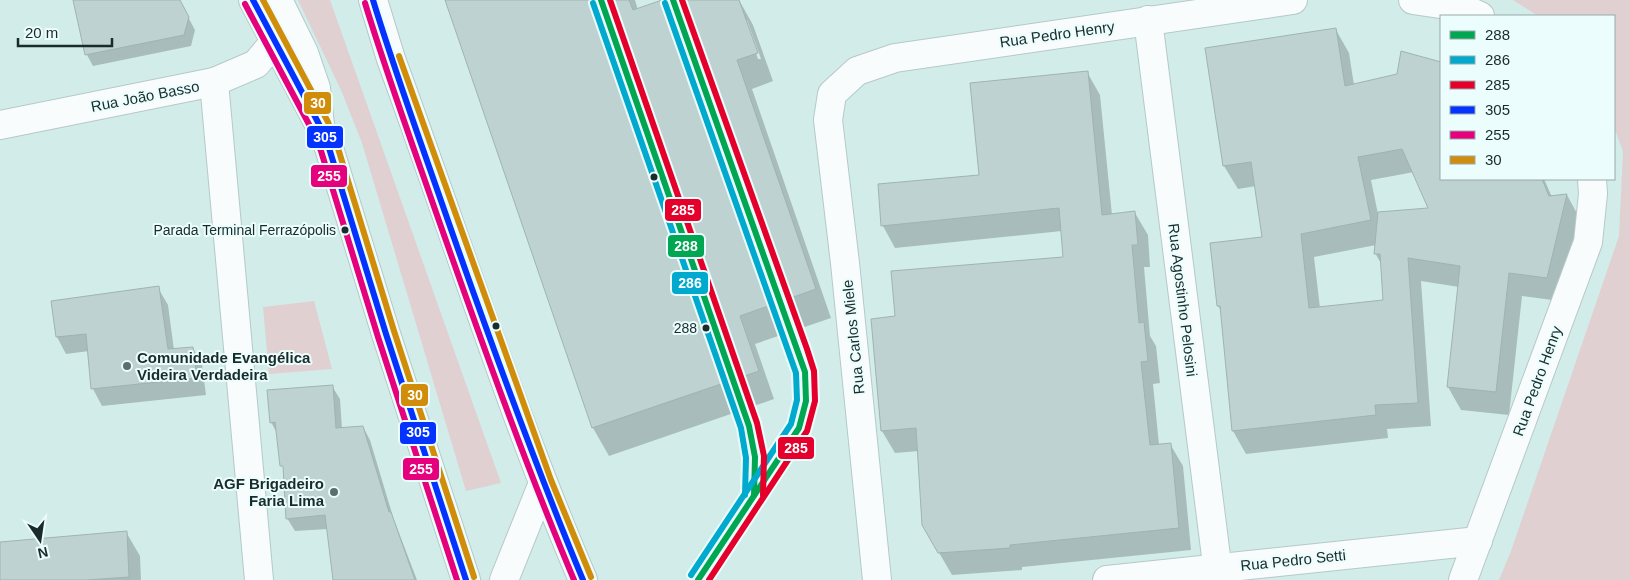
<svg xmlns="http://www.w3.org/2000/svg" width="1630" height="580" font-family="Arial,sans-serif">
<rect width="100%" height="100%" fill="#d2ecea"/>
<g fill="#e0d0d1">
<path d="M298 0H330L501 483 466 491 362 143 341 90Z"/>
<path d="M1513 0H1630V580H1499L1511 551 1619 236 1623 152 1614 127V16H1538Z"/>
<path d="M314 301 332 369 269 374 263 307Z"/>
</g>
<g fill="#0003" fill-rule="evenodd">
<path d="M74 0H179L195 30 191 46 93 66 87 55Z"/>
<path d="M446 0H635L638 10 666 0H739L753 25 773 81 752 89 831 318 755 344 774 399 609 456 593 428ZM745 20H747L761 59H758Z"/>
<path d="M1336 30 1349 53 1354 85 1398 76 1402 52 1441 63V179H1544L1552 197 1567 195 1580 219 1560 301 1522 296 1509 415 1461 410 1448 387 1459 287 1421 281 1431 426 1387 429 1388 438 1246 454 1233 431 1222 312 1218 306 1211 244 1264 238 1256 186 1238 189 1224 166 1207 49ZM1414 172 1430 209 1378 214 1371 180ZM1376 245 1375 253 1382 265 1385 301 1320 308 1314 257Z"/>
<path d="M1087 72 1100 95 1112 215 1135 213 1148 235 1150 267H1144L1150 336 1156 346 1160 383 1153 384 1159 445 1170 444 1183 466 1191 550 1022 567V570L952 575 923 525 919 451 895 453 882 431 873 320 897 318 1064 258 1062 231 895 248 883 226 879 185 980 176Z"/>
<path d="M158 288 168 305 174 350 193 348 202 365 206 395 102 406 93 389 89 351 66 354 57 337 52 302Z"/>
<path d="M332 386 340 399 342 429 363 427 370 440 394 520 417 580H334L328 529 295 531 287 518 285 470 282 465 278 435 271 422Z"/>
<path d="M126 532 140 556 141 580H0V543Z"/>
</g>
<g fill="#bed3d1" stroke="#9fb3b2" fill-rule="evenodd">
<path d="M73 0H180L189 17 184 35 85 55Z"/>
<path d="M445 0H629L633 10 662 0H739L758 53 737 60 816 289 740 316 759 371 592 428Z"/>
<path d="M1336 28 1345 86 1397 74 1401 51 1441 62V179H1542L1549 196 1567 194 1547 278 1509 273 1496 392 1447 387 1460 266 1408 258 1418 403 1375 405 1376 415 1232 431 1220 306H1217L1210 243 1262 237 1251 162 1223 166 1205 48ZM1402 149 1428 208 1378 212 1374 254H1380L1383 300 1309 308 1301 234 1371 220 1358 157Z"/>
<path d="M1088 71 1102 215 1135 211 1138 245H1132L1139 323 1144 322 1148 361 1141 362 1150 445 1171 443 1179 528 1010 545V548L938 553 922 525 916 428 881 431 871 319 895 316 891 271 1063 257 1059 208 881 226 878 184 979 175 970 83Z"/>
<path d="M159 286 168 349 193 347 197 378 91 389 86 334 56 337 51 301Z"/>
<path d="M333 385 336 428 363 426 389 512H391L415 580H333L325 515 286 519 283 466H280L275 422 270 423 267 390Z"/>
<path d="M127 531 129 577 86 580H0V542Z"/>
</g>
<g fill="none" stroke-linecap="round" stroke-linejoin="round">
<defs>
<g id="minor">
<path d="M1413 0 1460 7 1480 16"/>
<path d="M1148 20 1219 580"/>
<path d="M214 82 259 580"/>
<path d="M0 125 214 82 256 64 276 40"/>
<path d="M877 580 845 263 828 120 832 94 857 71 895 58 1293 0"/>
<path d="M1107 580 1478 541"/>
<path d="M1463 580 1588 242 1593 194 1592 179"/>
</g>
<path id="tertiary" d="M278 0 304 53 316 88 320 125"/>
<g id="primary">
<path d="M253 0 320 126 329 148 386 334 466 580"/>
<path d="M373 0 391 59C455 233 510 410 583 580"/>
<path d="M504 580 543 483"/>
</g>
</defs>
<use href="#minor" stroke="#b5c9c8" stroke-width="30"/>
<use href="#tertiary" stroke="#b5c9c8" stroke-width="30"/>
<use href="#primary" stroke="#b5c9c8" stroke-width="30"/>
<use href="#minor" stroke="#f8fcfc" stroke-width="28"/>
<use href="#tertiary" stroke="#f8fcfc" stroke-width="28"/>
<use href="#primary" stroke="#f8fcfc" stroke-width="28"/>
<defs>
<g id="bus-1">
<path d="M601 0 749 426 755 457 754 495"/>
<path d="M673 0 805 372 806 401 799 428 698 580"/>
</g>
<g id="bus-2">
<path d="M593 3 741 428 746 458 745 495"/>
<path d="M665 3 796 373 797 400 791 424 691 575"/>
</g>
<g id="bus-3">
<path d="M610 0 757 423 764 456 763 495"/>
<path d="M682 0 807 349 814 371 815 401 807 431 709 580"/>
</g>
<g id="bus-4">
<path d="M253 0 320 126 329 148 386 334 466 580"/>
<path d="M373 0C395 72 421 143 446 215 489 338 533 460 583 580"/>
</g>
<g id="bus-5">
<path d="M365 3C387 75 413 146 438 218 481 340 524 461 574 580"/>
<path d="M245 4 312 130 321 151 378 337 457 580"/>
</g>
<g id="bus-6">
<path d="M263 0 328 122 337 145 394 331 474 577"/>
<path d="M399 56 551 480 591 577"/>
</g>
</defs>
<use href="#bus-1" stroke="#ebfdfc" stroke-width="10"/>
<use href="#bus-2" stroke="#ebfdfc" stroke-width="10"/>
<use href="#bus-3" stroke="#ebfdfc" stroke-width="10"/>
<use href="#bus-4" stroke="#ebfdfc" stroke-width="10"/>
<use href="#bus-5" stroke="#ebfdfc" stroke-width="10"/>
<use href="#bus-6" stroke="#ebfdfc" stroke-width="10"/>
<use href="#bus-1" stroke="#00a651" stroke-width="6"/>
<use href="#bus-2" stroke="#00a9ce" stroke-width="6"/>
<use href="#bus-3" stroke="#e4002b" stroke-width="6"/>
<use href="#bus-4" stroke="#0432ff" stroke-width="6"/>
<use href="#bus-5" stroke="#e5007d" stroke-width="6"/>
<use href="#bus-6" stroke="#d18d09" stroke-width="6"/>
</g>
<g fill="#192c2b" stroke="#ebfdfc" stroke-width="2">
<circle cx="654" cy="177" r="4.5"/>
<circle cx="345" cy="230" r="4.5"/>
<circle cx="496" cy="326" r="4.5"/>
<circle cx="706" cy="328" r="4.5"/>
</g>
<g fill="#5a6f6e" stroke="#ebfdfc" stroke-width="2">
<circle cx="127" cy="366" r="5"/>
<circle cx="334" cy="492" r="5"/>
</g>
<g text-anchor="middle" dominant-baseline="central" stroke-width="4" stroke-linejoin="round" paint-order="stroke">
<g font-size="14" fill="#192c2b" stroke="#ebfdfc" text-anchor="end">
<text x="336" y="230">Parada Terminal Ferrazópolis</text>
<text x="697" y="328">288</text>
</g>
<g font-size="15" fill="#192c2b" stroke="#ebfdfc">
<text transform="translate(1057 34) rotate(-8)">Rua Pedro Henry</text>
<text transform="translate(145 96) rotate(-11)">Rua João Basso</text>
<text transform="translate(1183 300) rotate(83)">Rua Agostinho Pelosini</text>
<text transform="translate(853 337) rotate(-96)">Rua Carlos Miele</text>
<text transform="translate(1537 381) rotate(-70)">Rua Pedro Henry</text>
<text transform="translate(1293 560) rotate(-6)">Rua Pedro Setti</text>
</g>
<g font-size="15" font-weight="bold" fill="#192c2b" stroke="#ebfdfc" text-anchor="start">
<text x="137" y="357">Comunidade Evangélica<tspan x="137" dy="17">Videira Verdadeira</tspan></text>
<text x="324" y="483" text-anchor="end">AGF Brigadeiro<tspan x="324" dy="17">Faria Lima</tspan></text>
</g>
</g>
<g stroke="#ebfdfc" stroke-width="2">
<rect x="303" y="91" width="29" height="24" rx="5" fill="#d18d09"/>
<rect x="306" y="125" width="38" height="24" rx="5" fill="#0432ff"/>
<rect x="310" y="164" width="38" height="24" rx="5" fill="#e5007d"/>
<rect x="664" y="198" width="38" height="24" rx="5" fill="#e4002b"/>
<rect x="667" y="234" width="38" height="24" rx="5" fill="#00a651"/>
<rect x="671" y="271" width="38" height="24" rx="5" fill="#00a9ce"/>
<rect x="400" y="383" width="29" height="24" rx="5" fill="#d18d09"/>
<rect x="399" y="421" width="38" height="24" rx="5" fill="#0432ff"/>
<rect x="777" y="436" width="38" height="24" rx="5" fill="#e4002b"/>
<rect x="402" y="457" width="38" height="24" rx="5" fill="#e5007d"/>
</g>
<g font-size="14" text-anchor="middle" font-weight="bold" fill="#fff">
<text x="318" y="108">30</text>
<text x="325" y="142">305</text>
<text x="329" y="181">255</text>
<text x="683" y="215">285</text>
<text x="686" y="251">288</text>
<text x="690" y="288">286</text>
<text x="415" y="400">30</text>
<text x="418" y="437">305</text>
<text x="796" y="453">285</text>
<text x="421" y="474">255</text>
</g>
<rect x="1440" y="15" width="175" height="165" fill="#ebfdfc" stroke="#97a9a8"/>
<rect x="1450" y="31" width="25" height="8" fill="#00a651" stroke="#97a9a8"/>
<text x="1485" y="40" font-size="15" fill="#192c2b">288</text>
<rect x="1450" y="56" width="25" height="8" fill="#00a9ce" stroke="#97a9a8"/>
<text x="1485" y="65" font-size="15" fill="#192c2b">286</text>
<rect x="1450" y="81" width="25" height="8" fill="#e4002b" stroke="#97a9a8"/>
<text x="1485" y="90" font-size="15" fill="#192c2b">285</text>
<rect x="1450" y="106" width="25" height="8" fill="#0432ff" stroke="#97a9a8"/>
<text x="1485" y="115" font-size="15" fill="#192c2b">305</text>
<rect x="1450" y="131" width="25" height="8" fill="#e5007d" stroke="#97a9a8"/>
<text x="1485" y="140" font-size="15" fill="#192c2b">255</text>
<rect x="1450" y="156" width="25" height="8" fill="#d18d09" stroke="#97a9a8"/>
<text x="1485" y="165" font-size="15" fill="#192c2b">30</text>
<g transform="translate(40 540) rotate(167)" stroke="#ebfdfc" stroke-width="4" paint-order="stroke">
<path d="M0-4L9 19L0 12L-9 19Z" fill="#192c2b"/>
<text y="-8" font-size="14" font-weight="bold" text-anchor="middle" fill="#192c2b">N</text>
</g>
<path d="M18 38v8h94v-8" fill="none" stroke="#192c2b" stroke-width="2.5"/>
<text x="25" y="38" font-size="15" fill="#192c2b" stroke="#ebfdfc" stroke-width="4" paint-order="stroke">20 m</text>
</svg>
